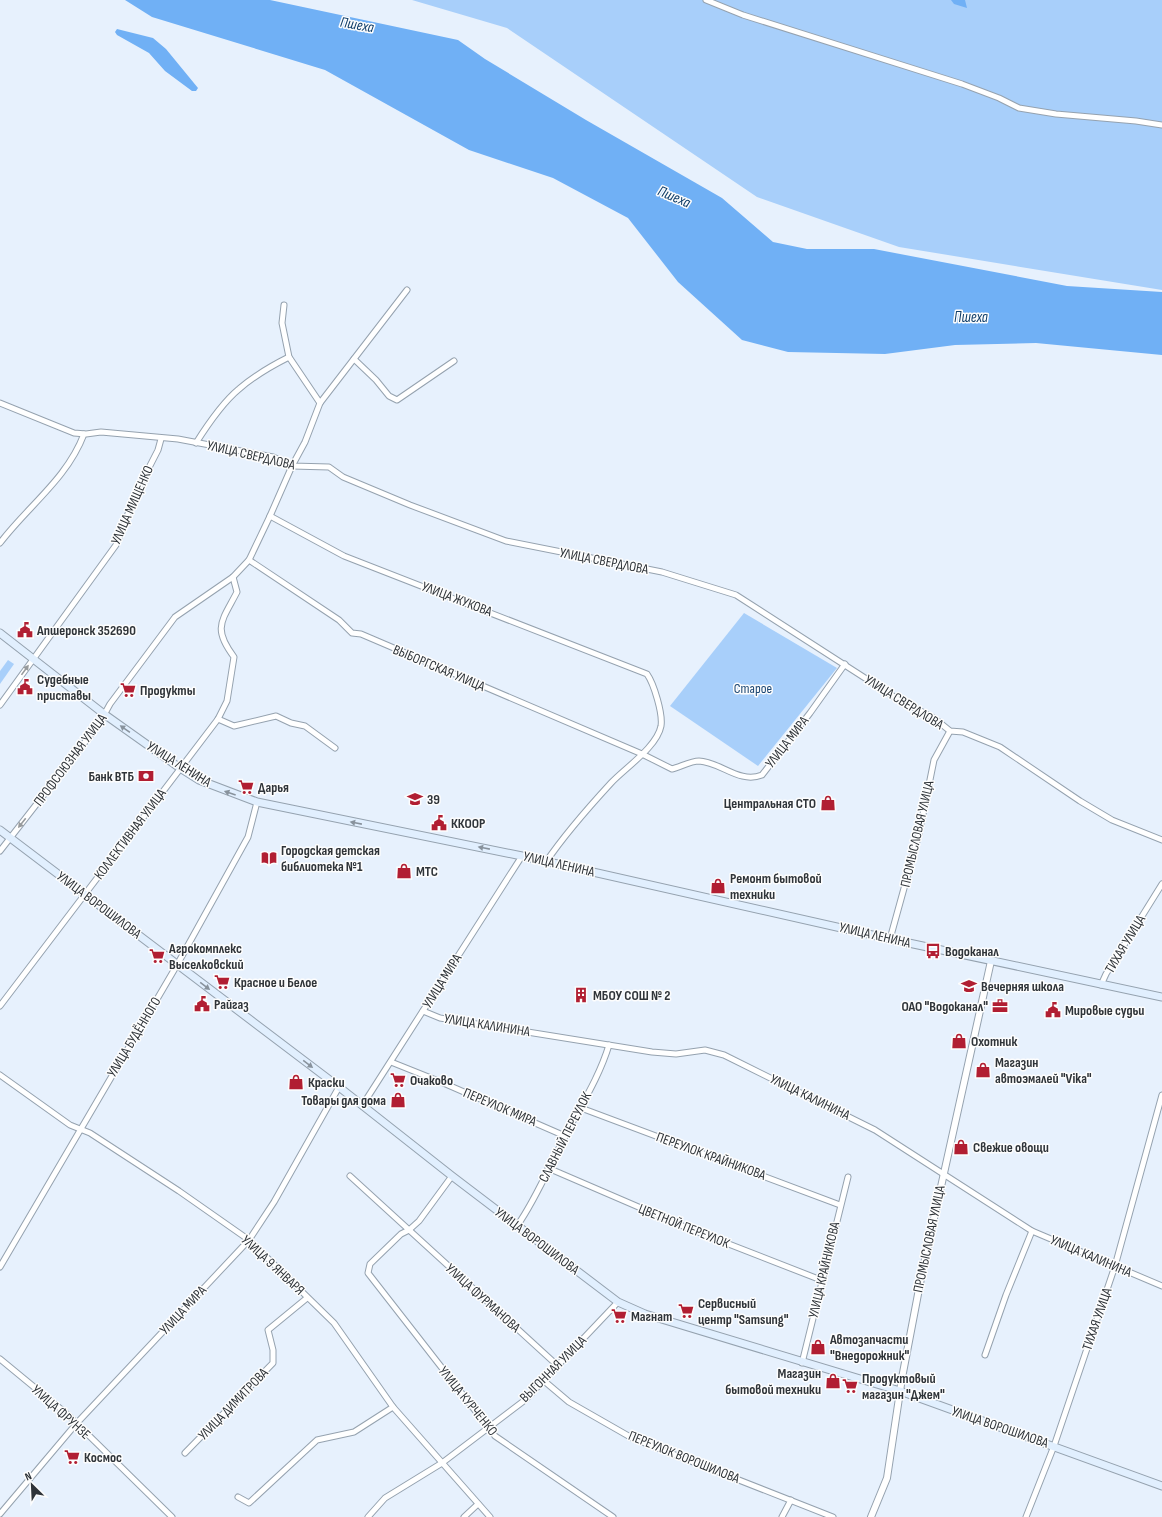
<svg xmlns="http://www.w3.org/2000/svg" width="1162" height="1517" font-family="'Sofia Sans Condensed',sans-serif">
<rect width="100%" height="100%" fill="#e7f1fd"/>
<g fill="#a8cffa">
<path d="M412 0H1162V290L899 247 757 197 507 28Z"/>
<path d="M744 613 837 668 758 766 670 706Z"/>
<path d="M8 660 14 664 0 684V671Z"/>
</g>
<g fill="#70b0f5">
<path d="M125 0H270L458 40 485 59 586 120 722 198 773 242 807 249H874L1067 286 1162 292V355L1036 343 955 345 885 354 788 352 742 340 678 282 628 218 553 178 469 150 325 70 152 17Z"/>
<path d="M951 0H965L967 8 954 4Z"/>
<path d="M117 29 153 38 166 49 198 88 196 91H192L165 71 149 53 117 35 115 32Z"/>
</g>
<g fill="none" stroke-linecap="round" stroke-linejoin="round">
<defs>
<g id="minor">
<path d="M706 0 743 15 962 84 999 98 1019 108 1056 114 1136 121 1162 125"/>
<path d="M284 305 282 323 289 357 320 403"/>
<path d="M354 359 376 380 389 396 397 400 454 361"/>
<path d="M0 403 74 433 86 434 101 432 178 439 273 457 292 466 329 467 343 477 410 505 506 541 662 572 736 595 896 698 934 718 950 731 963 732 1000 747 1080 801 1112 820 1162 840"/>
<path d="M196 443C208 424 222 403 239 389 254 376 271 366 289 357"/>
<path d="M270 516 344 556 647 674C654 684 663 714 661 726 657 747 625 768 611 783 588 808 565 834 546 862"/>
<path d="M0 543C28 506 67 479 84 434"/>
<path d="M249 560 339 620 352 633 361 634 642 754 672 769C680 767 691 761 699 761 721 762 739 784 762 775L810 713 845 664"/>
<path d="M0 705 116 545 136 493 158 450 161 439"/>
<path d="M218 719 234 726 276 716 291 723 305 726 335 748"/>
<path d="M0 851 99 724 110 704 175 617 233 577 249 560 270 516 292 466 305 442 320 403 407 290"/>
<path d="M890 939 919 834 934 760 950 731"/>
<path d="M1101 985 1106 974 1162 884"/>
<path d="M0 1006 218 719 227 701 234 657C212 628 222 621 237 592L233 577"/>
<path d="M423 1011 440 1018 652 1052 676 1054 705 1050 724 1055 875 1130 1032 1231 1162 1286"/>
<path d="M391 1062 441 1082 565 1136"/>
<path d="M0 1075 70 1125 90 1133 179 1191 249 1240 334 1323 393 1407 490 1517"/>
<path d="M362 1106 522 856"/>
<path d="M581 1108 840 1205"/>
<path d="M548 1168 685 1227 821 1280"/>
<path d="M350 1176 558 1366"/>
<path d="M452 1176 419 1221 409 1230 401 1234 370 1264 368 1273 495 1436 613 1517"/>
<path d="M517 1226C536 1199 549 1167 564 1138 580 1107 599 1078 609 1045"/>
<path d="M0 1267 177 965 248 837 257 802"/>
<path d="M985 1355 1006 1295 1032 1231"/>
<path d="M0 1359 68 1415 172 1517"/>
<path d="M802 1363 848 1177"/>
<path d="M543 1380 569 1402 632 1438 833 1517"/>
<path d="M185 1453 273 1363V1350L268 1330 307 1298"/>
<path d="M238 1497 249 1503 317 1440 354 1432 393 1407"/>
<path d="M0 1514 76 1424 249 1240 274 1202 339 1087"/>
<path d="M368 1517 385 1498 442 1463 525 1400 618 1302"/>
<path d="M464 1517 478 1504"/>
<path d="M782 1517 791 1500"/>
<path d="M1026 1517 1054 1446 1115 1266 1162 1095"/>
</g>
<path id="tertiary" d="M871 1517 887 1478 902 1378 923 1268 991 961"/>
<g id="secondary">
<path d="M0 633 104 714 180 768 199 780 257 802 522 856 890 939 1162 997"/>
<path d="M0 830 339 1087 452 1176 618 1302 645 1314 900 1391 1162 1486"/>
</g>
</defs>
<use href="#minor" stroke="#95a2af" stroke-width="7"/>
<use href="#tertiary" stroke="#95a2af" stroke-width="8"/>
<use href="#secondary" stroke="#95a2af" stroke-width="9"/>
<use href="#minor" stroke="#fff" stroke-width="5"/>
<use href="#tertiary" stroke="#fff" stroke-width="6"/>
<use href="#secondary" stroke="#e1effe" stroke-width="7"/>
</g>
<defs><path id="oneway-solid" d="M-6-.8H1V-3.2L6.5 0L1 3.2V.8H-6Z"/></defs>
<g fill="#979a9c">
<use href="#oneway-solid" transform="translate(25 670) rotate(-54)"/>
<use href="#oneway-solid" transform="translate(22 823) rotate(128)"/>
</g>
<g fill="#88929c">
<use href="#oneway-solid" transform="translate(125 729) rotate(-145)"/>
<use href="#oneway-solid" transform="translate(230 793) rotate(-161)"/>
<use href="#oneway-solid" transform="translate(356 823) rotate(-169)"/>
<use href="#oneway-solid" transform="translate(484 848) rotate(-169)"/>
<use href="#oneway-solid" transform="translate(205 986) rotate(37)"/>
<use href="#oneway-solid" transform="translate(308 1064) rotate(37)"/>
</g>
<defs>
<symbol id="civic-bare" viewBox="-9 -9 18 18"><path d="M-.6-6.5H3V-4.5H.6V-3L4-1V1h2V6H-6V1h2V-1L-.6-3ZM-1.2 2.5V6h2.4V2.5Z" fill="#b11e32" stroke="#fdfdfd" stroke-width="2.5" paint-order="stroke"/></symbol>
<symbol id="supermarket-bare" viewBox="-9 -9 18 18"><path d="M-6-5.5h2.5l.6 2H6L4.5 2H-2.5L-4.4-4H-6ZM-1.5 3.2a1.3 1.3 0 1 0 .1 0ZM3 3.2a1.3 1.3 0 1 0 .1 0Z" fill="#b11e32" stroke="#fdfdfd" stroke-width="2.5" paint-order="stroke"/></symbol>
<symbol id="bank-bare" viewBox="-9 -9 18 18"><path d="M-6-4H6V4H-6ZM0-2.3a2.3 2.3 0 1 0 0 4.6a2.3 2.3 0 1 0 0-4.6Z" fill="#b11e32" stroke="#fdfdfd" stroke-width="2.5" paint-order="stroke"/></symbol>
<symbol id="school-bare" viewBox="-9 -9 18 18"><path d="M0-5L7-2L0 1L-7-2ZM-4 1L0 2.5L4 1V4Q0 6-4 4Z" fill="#b11e32" stroke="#fdfdfd" stroke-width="2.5" paint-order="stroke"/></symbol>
<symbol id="shop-bare" viewBox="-9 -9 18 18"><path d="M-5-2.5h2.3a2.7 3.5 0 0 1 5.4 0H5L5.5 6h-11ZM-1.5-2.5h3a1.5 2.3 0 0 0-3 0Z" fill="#b11e32" stroke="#fdfdfd" stroke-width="2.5" paint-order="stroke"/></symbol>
<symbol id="library-bare" viewBox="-9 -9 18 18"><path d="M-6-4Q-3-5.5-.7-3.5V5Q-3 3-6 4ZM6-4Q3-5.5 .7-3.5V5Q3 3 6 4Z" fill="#b11e32" stroke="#fdfdfd" stroke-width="2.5" paint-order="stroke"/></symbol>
<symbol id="bus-bare" viewBox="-9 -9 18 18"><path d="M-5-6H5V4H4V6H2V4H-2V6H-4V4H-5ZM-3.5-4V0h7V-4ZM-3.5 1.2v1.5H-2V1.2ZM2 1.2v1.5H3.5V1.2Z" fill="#b11e32" stroke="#fdfdfd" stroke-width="2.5" paint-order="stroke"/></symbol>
<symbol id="building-bare" viewBox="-9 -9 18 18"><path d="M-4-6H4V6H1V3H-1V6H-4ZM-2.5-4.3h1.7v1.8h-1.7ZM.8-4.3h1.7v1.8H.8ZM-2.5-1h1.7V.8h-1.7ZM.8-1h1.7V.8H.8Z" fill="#b11e32" stroke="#fdfdfd" stroke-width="2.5" paint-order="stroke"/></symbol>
<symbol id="office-bare" viewBox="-9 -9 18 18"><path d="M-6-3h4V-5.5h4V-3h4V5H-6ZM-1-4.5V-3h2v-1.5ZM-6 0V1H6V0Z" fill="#b11e32" stroke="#fdfdfd" stroke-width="2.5" paint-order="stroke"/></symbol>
</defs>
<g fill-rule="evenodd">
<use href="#civic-bare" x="14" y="619" width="22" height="22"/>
<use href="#civic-bare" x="14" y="676" width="22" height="22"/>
<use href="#supermarket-bare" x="117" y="679" width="22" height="22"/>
<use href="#bank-bare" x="135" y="765" width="22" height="22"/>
<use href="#supermarket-bare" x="235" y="776" width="22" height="22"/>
<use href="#school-bare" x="404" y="788" width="22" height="22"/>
<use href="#shop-bare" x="817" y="792" width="22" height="22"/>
<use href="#civic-bare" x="428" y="812" width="22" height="22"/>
<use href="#library-bare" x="258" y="847" width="22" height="22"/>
<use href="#shop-bare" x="393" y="860" width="22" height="22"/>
<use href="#shop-bare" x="707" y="875" width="22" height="22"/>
<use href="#bus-bare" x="922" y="940" width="22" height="22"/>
<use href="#supermarket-bare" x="146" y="945" width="22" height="22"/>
<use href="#supermarket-bare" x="211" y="971" width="22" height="22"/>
<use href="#school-bare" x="958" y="975" width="22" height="22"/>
<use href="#building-bare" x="570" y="984" width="22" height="22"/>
<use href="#civic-bare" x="191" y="993" width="22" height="22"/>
<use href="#office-bare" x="989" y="995" width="22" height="22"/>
<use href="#civic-bare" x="1042" y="999" width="22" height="22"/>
<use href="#shop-bare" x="948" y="1030" width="22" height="22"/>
<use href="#shop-bare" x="972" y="1059" width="22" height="22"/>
<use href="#supermarket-bare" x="387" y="1069" width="22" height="22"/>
<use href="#shop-bare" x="285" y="1071" width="22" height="22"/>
<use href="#shop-bare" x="387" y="1089" width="22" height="22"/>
<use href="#shop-bare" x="950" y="1136" width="22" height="22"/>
<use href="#supermarket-bare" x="675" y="1300" width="22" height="22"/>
<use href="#supermarket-bare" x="608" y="1305" width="22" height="22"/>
<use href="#shop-bare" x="807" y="1336" width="22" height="22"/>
<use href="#shop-bare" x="822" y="1370" width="22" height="22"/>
<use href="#supermarket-bare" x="839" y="1375" width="22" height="22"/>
<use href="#supermarket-bare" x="61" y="1446" width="22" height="22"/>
</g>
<g text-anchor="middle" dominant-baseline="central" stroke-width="3" stroke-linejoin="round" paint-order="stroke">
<g font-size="14" fill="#2f3439" stroke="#fdfdfd">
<text transform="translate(251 455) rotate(13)">УЛИЦА СВЕРДЛОВА</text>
<text transform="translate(132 505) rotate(-66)">УЛИЦА МИЩЕНКО</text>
<text transform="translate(604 561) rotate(11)">УЛИЦА СВЕРДЛОВА</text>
<text transform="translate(457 599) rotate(21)">УЛИЦА ЖУКОВА</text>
<text transform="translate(439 668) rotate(23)">ВЫБОРГСКАЯ УЛИЦА</text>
<text transform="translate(904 702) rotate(32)">УЛИЦА СВЕРДЛОВА</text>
<text transform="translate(787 742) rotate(-52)">УЛИЦА МИРА</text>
<text transform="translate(70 760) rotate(-53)">ПРОФСОЮЗНАЯ УЛИЦА</text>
<text transform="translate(179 764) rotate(32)">УЛИЦА ЛЕНИНА</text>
<text transform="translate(130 834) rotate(-53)">КОЛЛЕКТИВНАЯ УЛИЦА</text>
<text transform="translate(917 834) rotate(-77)">ПРОМЫСЛОВАЯ УЛИЦА</text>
<text transform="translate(559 864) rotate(13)">УЛИЦА ЛЕНИНА</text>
<text transform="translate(99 905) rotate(37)">УЛИЦА ВОРОШИЛОВА</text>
<text transform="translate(875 935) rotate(13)">УЛИЦА ЛЕНИНА</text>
<text transform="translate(1125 944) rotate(-59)">ТИХАЯ УЛИЦА</text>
<text transform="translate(442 981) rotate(-58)">УЛИЦА МИРА</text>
<text transform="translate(487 1025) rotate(9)">УЛИЦА КАЛИНИНА</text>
<text transform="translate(134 1037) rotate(-59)">УЛИЦА БУДЁННОГО</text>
<text transform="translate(810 1097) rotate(26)">УЛИЦА КАЛИНИНА</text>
<text transform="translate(500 1107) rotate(23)">ПЕРЕУЛОК МИРА</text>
<text transform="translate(565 1137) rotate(-63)">СЛАВНЫЙ ПЕРЕУЛОК</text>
<text transform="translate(711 1156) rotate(20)">ПЕРЕУЛОК КРАЙНИКОВА</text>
<text transform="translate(684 1226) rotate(22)">ЦВЕТНОЙ ПЕРЕУЛОК</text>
<text transform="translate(929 1239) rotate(-78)">ПРОМЫСЛОВАЯ УЛИЦА</text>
<text transform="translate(537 1241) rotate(37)">УЛИЦА ВОРОШИЛОВА</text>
<text transform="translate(1091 1256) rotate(23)">УЛИЦА КАЛИНИНА</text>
<text transform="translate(273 1265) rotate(43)">УЛИЦА 9 ЯНВАРЯ</text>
<text transform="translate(824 1270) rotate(-77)">УЛИЦА КРАЙНИКОВА</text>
<text transform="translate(483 1298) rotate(42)">УЛИЦА ФУРМАНОВА</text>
<text transform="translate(183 1310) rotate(-47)">УЛИЦА МИРА</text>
<text transform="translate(1097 1319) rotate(-71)">ТИХАЯ УЛИЦА</text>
<text transform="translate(553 1369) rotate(-45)">ВЫГОННАЯ УЛИЦА</text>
<text transform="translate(468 1401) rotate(51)">УЛИЦА КУРЧЕНКО</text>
<text transform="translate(233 1404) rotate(-46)">УЛИЦА ДИМИТРОВА</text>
<text transform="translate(61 1412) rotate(42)">УЛИЦА ФРУНЗЕ</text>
<text transform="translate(1000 1427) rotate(19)">УЛИЦА ВОРОШИЛОВА</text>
<text transform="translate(684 1457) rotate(22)">ПЕРЕУЛОК ВОРОШИЛОВА</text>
</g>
<g font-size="14" font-weight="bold" fill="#2f3439" stroke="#fdfdfd" text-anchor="start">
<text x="37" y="630">Апшеронск 352690</text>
<text x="37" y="679">Судебные<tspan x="37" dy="16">приставы</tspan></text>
<text x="140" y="690">Продукты</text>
<text x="134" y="776" text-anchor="end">Банк ВТБ</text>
<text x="258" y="787">Дарья</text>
<text x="427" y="799">39</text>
<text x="816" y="803" text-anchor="end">Центральная СТО</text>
<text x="451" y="823">ККООР</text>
<text x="281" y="850">Городская детская<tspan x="281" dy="16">библиотека №1</tspan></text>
<text x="416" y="871">МТС</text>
<text x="730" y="878">Ремонт бытовой<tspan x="730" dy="16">техники</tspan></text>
<text x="169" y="948">Агрокомплекс<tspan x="169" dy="16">Выселковский</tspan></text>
<text x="945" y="951">Водоканал</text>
<text x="234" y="982">Красное и Белое</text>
<text x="981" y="986">Вечерняя школа</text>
<text x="593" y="995">МБОУ СОШ № 2</text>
<text x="214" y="1004">Райгаз</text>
<text x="988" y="1006" text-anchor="end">ОАО "Водоканал"</text>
<text x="1065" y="1010">Мировые судьи</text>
<text x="971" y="1041">Охотник</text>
<text x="995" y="1062">Магазин<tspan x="995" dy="16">автоэмалей "Vika"</tspan></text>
<text x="410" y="1080">Очаково</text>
<text x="308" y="1082">Краски</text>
<text x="386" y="1100" text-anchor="end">Товары для дома</text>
<text x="973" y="1147">Свежие овощи</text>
<text x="698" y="1303">Сервисный<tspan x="698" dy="16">центр "Samsung"</tspan></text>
<text x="631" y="1316">Магнат</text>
<text x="830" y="1339">Автозапчасти<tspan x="830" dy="16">"Внедорожник"</tspan></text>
<text x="821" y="1373" text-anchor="end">Магазин<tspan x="821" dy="16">бытовой техники</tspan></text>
<text x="862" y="1378">Продуктовый<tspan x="862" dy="16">магазин "Джем"</tspan></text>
<text x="84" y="1457">Космос</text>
</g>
<g font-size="14" fill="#194572" stroke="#fdfdfd">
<text x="753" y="688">Старое</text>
</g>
<g font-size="15" font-style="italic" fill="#103e69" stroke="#fdfdfd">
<text transform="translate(357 25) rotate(10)">Пшеха</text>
<text transform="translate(674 197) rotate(23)">Пшеха</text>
<text x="971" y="317">Пшеха</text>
</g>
</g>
<g transform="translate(32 1485) rotate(336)" stroke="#fdfdfd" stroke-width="3" paint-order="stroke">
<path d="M0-3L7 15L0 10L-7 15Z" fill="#2f3439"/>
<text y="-6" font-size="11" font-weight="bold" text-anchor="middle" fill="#2f3439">N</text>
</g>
</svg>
